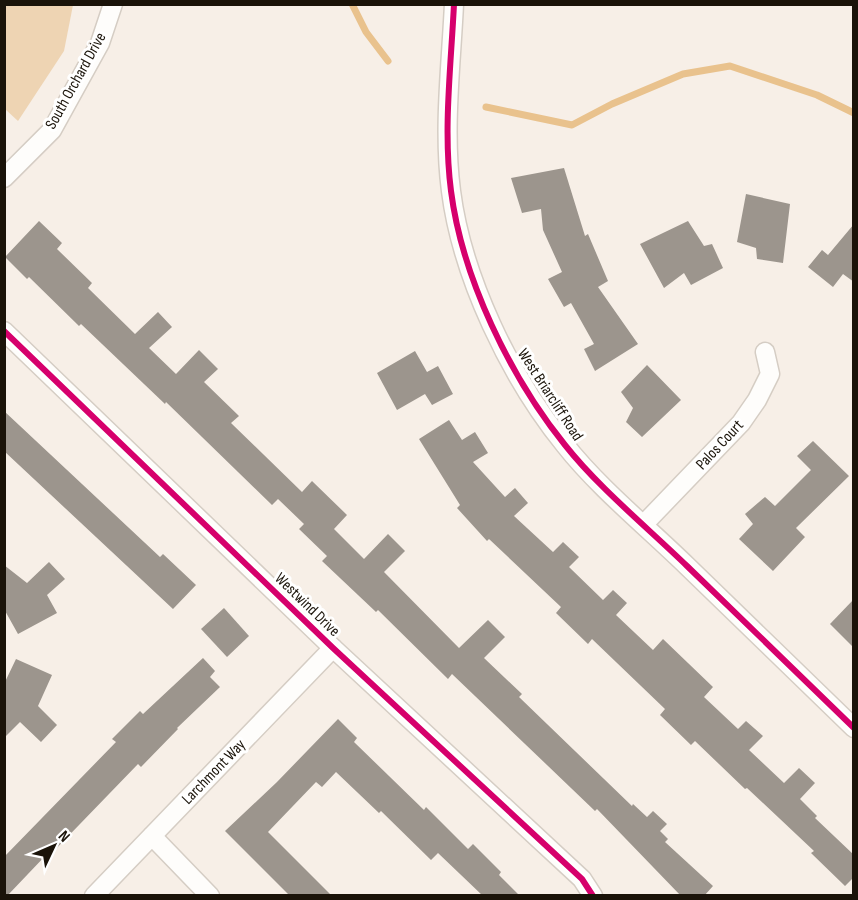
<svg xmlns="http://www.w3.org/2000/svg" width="858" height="900" font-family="'Sofia Sans Condensed',sans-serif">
<rect width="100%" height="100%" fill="#f7efe7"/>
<path fill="#eed4b3" d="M5 4 73 5 64 51 18 121 5 109Z"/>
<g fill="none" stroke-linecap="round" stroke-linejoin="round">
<g stroke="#e9c28d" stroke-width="7">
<path d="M352 4 366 32 388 61"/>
<path d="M486 107 572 125 612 104 683 74 730 66 817 95 854 113"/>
</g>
</g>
<g fill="#9c958d">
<path d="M564 168 585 236 588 234 608 281 598 287 638 344 595 371 584 349 594 344 571 303 564 307 548 279 562 272 543 230 541 209 522 213 511 178Z"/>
<path d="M746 194 790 204 783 263 757 259 756 248 737 242Z"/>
<path d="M39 221 62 243 57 249 92 283 88 288 135 334 158 312 172 327 149 348 176 374 199 350 218 369 204 382 239 416 231 423 302 492 312 481 347 515 334 529 364 559 388 534 405 551 384 572 459 648 488 620 505 637 484 658 522 694 519 697 632 806 633 804 647 817 653 811 667 824 660 831 668 839 665 842 713 886 704 896H681L597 809 595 811 452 674 448 679 378 610 376 612 322 561 327 556 299 529 304 524 278 499 272 505 166 402 165 404 81 324 79 326 29 277 27 279 5 257Z"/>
<path d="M688 221 704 246 712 244 723 268 691 285 684 273 664 288 640 244Z"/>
<path d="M854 224V282L843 274 833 287 808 267 822 250 828 255Z"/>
<path d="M415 351 427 372 438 366 453 394 432 405 425 394 397 410 377 373Z"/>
<path d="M647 365 681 400 642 437 626 422 633 408 621 392Z"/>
<path d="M4 411 160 557 163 554 196 585 173 609 4 451Z"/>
<path d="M449 420 462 440 475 432 488 453 473 462 505 497 515 488 528 503 514 516 553 552 563 542 579 557 569 567 603 600 613 590 627 603 616 615 653 650 663 639 713 687 704 697 738 729 746 721 763 736 749 750 784 783 799 768 815 783 800 799 817 816 815 818 854 855V877L845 886 811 853 814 851 747 788 745 789 695 741 691 745 660 715 665 709 592 639 588 644 556 613 561 607 489 539 487 541 457 508 460 505 419 439Z"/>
<path d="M813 441 849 476 796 528 805 537 773 571 739 539 753 524 745 514 765 497 775 506 811 470 797 456Z"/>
<path d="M49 562 65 579 47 595 57 613 18 634 4 609V565L27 583Z"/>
<path d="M854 599V648L830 624Z"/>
<path d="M224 608 249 636 227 657 201 629Z"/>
<path d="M203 658 215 671 210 677 220 687 177 728 178 729 141 767 138 764 50 855 48 853 7 896H4V857L116 742 112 739 140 711 143 714Z"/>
<path d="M16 659 52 675 38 706 57 725 41 742 20 722 4 738V684Z"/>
<path d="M338 719 357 738 354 742 424 810 426 807 468 849 473 844 501 872 499 875 520 896H483L438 853 431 860 381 811 379 813 336 772 322 787 316 782 268 832 332 896H290L225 831 277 782Z"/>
</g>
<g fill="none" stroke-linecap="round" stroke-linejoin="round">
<defs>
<g id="minor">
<path d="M454 4C451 66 443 130 451 191 462 277 510 377 565 445 598 487 648 528 687 566 743 620 798 674 854 728"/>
<path d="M4 178 52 130 100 43 113 4"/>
<path d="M4 331 333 648 582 879 593 896"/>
<path d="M644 524 741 423 757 400 770 374 765 352"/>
<path d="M152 836 210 896"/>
<path d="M94 896 333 648"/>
</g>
</defs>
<use href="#minor" stroke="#d5cdc4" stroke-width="21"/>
<use href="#minor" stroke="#fefdfb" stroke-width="18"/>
<defs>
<g id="cycleway">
<path d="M454 4C451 66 443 130 451 191 462 277 510 377 565 445 598 487 648 528 687 566 743 620 798 674 854 728"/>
<path d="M4 331 333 648 582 879 593 896"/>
</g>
</defs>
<use href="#cycleway" stroke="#fff" stroke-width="10"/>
<use href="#cycleway" stroke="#d6006c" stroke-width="6"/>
</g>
<g text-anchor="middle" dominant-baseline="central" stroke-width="6" stroke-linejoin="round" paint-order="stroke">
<g font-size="16" fill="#1a1309" stroke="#fff">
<text transform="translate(76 81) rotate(-61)">South Orchard Drive</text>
<text transform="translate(550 395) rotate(57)">West Briarcliff Road</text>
<text transform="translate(720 445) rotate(-47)">Palos Court</text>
<text transform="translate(307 605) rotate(44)">Westwind Drive</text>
<text transform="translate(214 772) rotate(-46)">Larchmont Way</text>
</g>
</g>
<rect width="858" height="900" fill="none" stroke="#1a1309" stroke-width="12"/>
<g transform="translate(54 846) rotate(46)" stroke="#ffffff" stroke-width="4.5" paint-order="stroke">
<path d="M0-4.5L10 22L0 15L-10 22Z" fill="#1a1309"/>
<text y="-9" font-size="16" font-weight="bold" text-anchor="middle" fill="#1a1309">N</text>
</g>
</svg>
